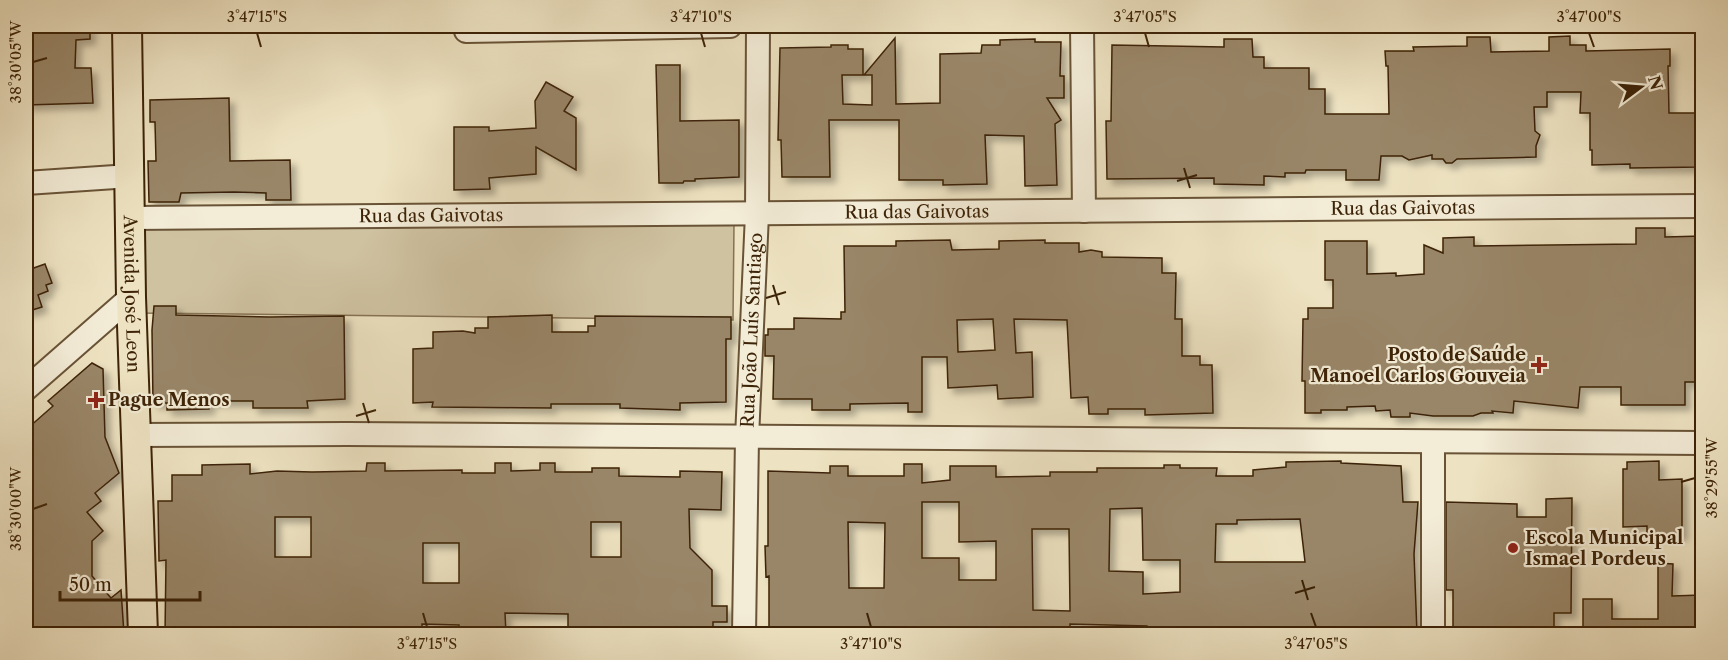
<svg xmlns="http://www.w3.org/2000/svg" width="1728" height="660" font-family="'Libre Caslon Text',serif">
<defs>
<filter id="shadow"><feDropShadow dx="5.5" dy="5.5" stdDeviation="3" flood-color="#0004"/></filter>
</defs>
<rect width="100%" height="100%" fill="#ede2c1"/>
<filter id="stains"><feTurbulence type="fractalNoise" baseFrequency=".00333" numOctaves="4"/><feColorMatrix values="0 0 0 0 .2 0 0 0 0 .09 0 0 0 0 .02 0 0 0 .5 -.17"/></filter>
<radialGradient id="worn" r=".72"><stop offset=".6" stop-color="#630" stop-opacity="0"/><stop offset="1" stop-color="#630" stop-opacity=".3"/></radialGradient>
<path fill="#cfc2a1" stroke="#867254" stroke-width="1.5" d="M140 222 734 224 733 320 142 313Z"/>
<g fill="#998668" stroke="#3d2307" stroke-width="1.5" fill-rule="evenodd" filter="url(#shadow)">
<path d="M26 26H90V39L76 40 75 68H91L93 103 26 105Z"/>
<path d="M1570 36V45H1586V51L1670 49V66H1668L1669 113H1701V167L1630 168V164L1592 165V150H1590V113H1580L1581 92H1547V107H1534L1535 131 1540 135 1536 146V157L1457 159 1452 163H1446L1443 159H1432V155L1409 160 1402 156H1381L1379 180H1346V170H1306L1305 173H1285V177L1264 176V185L1214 184V178L1107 179 1106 121H1111L1112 45 1224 47V39H1252L1253 57H1264V68H1309V89H1325V114H1389L1388 66H1386L1385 51H1414L1413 47 1467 46V37H1490L1491 52 1549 51V37Z"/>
<path d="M895 38 896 104 940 103V54L981 53 982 45H1000V40L1035 39V42H1061L1060 76H1064V98H1047L1061 120 1055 124 1057 185 1025 186 1024 136 985 135 987 184 943 185V180H899V120H829L830 177H782L781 140H778L780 48 831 47V45H848V49H863V75H842L843 104 872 105V75H864Z"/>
<path d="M656 65H680V121L739 120V177L695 179V181H684L683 183H659Z"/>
<path d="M546 82 573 97 564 111 576 118V170L536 147V174L489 178 490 189 454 190V127H489V131L536 128 535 101Z"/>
<path d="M229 98 230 161 290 160 291 200H266V193L234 192 181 193 179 202H149L148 161H156L155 122H150V100Z"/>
<path d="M1636 228H1665V237L1702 236V382H1685V405H1621V387H1580L1578 408 1514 401 1513 413 1492 411 1493 413H1481L1473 416H1433L1410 413V417H1391L1390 410 1376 411 1375 406 1347 407V410H1321V413H1305V381H1302L1303 319H1308V308H1333V280H1325V241H1367V274L1396 273V276L1424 274V245L1443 253V238L1474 237V246L1636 244Z"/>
<path d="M950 240 952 250 999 249V241L1045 240V243H1079V252L1091 250 1102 252V257L1162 258V273H1176L1175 319H1182V356H1200V365H1212L1213 413 1145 415V409H1108V414H1089L1088 397 1071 398 1067 320 1014 319 1016 353 1032 352 1033 397 998 399 997 385 948 388 947 357H922V412H908V403L850 404V410H812V399H773L774 356H765V335H768V329H794V318L841 319V312H845L844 246H896V241ZM993 319 995 350 958 352 957 320Z"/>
<path d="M45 264 52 283 46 285 48 291 38 295 42 307 26 312V267L28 270Z"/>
<path d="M154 306H176V315L269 317 344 316 345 399 307 401 308 408H253V401H209V409L167 410V403H153L152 330Z"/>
<path d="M552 315V332H588V326H595V316L731 317V339H726V402L680 403V410L620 408V404H551V408L432 407 433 402 413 403V349L433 348V332L463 331 475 333V328H488V317Z"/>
<path d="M92 363 103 369 105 437 119 473 95 493 101 501 87 512 103 531 92 541V576L111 598 121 590 124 634H26V436L31 431 28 428 53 406 48 401Z"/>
<path d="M1341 461V463L1401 466 1403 502H1418L1414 554 1417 634H1147V626L1070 624V634H769V576L766 577 765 546H768V471L830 473V466H848V476H904V464H922V483L950 480V466H996V477L1050 476V472H1097V468H1164V465H1180V468H1217L1216 476H1253V470L1286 467V462ZM922 502H959V542L996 541V580H959V558H922ZM1142 508 1143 560H1180V592L1143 594V572L1109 571 1110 509ZM1300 519 1305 562H1215L1216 524H1237V520ZM848 522 885 523 884 588H849ZM1032 529H1069L1070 611 1033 610Z"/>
<path d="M1659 461V480L1682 479V535L1647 534V526L1623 527V469H1627V462Z"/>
<path d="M367 463H385V471L462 470V473H495V463H511V471L540 470V463H555V472H592V468H619V476L680 477V471L722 472 721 510 689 509 690 548 712 570V606H727V622H713V634H568V614L505 613 506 634H458L459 625 422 624V634H165L166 560 159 561 158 501H172V475H202V465L250 464V474L277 471 312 472 366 471ZM275 517H311V557H275ZM591 522H621V557H591ZM423 543H459V583H423Z"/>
<path d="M1572 498 1571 613H1554V634H1453V590H1446V502L1517 504V517H1546V499Z"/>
<path d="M1658 563 1673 564 1672 596 1702 595V634H1583V599H1612V619H1658Z"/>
</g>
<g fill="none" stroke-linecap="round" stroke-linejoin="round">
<defs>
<g id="minor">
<path d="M1082 26 1084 211"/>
<path d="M466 31 730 26"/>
<path d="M26 183 130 176"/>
<path id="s1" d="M131 218 1702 206"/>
<path d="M26 389 131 297"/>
<path d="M135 435 347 434 1702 443"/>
<path id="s2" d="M744 634 747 438 757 214 758 26"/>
<path d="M1433 634V442"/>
</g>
<g id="major">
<path id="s3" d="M127 26 131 297 143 634"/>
</g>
</defs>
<use href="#minor" stroke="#695336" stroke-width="26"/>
<use href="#major" stroke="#3d2307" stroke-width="32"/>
<use href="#minor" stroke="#f3ecd7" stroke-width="22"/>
<use href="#major" stroke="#ede2c1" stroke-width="28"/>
</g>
<path fill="none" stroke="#3d2307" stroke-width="2" d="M257 33 261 47M701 33 705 47M1145 33 1149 47M1589 33 1594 47M33 62 47 58M1184 168 1190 188M1177 181 1197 175M773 285 779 305M766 298 786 292M363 403 369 423M356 416 376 410M1681 482 1695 478M33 509 47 504M1302 580 1308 600M1295 593 1315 587M423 613 427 627M867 613 871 627M1311 613 1316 627"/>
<g fill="#8f2418" stroke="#f3ecd7" stroke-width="2">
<path d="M1536 356h6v6h6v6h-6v6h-6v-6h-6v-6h6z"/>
<path d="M93 391h6v6h6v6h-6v6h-6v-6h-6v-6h6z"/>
<circle cx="1513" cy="548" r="6"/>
</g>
<g text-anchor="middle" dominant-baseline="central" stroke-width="4.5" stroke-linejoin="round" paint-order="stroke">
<g font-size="18" fill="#3d2307" stroke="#f3ecd7">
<text stroke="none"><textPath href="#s1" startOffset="1272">Rua das Gaivotas</textPath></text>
<text stroke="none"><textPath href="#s1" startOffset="786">Rua das Gaivotas</textPath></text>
<text stroke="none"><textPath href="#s1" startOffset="300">Rua das Gaivotas</textPath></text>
<text stroke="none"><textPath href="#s3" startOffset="268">Avenida José Leon</textPath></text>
<text stroke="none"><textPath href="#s2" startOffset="304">Rua João Luís Santiago</textPath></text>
</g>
<g font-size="18" font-weight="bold" fill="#3d2307" stroke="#f3ecd7" text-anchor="start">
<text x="1526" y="355" text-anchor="end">Posto de Saúde<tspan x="1526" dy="21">Manoel Carlos Gouveia</tspan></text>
<text x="108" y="400">Pague Menos</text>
<text x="1525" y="538">Escola Municipal<tspan x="1525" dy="21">Ismael Pordeus</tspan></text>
</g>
</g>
<rect width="1728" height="660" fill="none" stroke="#ede2c1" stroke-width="66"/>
<g transform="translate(1641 87) rotate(74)" stroke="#f3ecd7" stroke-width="4.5" paint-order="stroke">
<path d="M0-4.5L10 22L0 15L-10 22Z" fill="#3d2307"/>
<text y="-9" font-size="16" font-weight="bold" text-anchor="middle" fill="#3d2307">N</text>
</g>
<path d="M60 591v9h140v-9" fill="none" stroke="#3d2307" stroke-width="3"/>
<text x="69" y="591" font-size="18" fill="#3d2307" stroke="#f3ecd7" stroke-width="4.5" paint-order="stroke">50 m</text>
<rect x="33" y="33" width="1662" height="594" fill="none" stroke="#3d2307" stroke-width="2"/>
<g font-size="15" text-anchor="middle" fill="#3d2307">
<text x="257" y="22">3°47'15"S</text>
<text x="701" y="22">3°47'10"S</text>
<text x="1145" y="22">3°47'05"S</text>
<text x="1589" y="22">3°47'00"S</text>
<text transform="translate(16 62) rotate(-90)" y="5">38°30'05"W</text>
<text transform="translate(1712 478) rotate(-90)" y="5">38°29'55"W</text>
<text transform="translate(16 509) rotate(-90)" y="5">38°30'00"W</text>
<text x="427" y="649">3°47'15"S</text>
<text x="871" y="649">3°47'10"S</text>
<text x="1316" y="649">3°47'05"S</text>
</g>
<rect width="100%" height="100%" filter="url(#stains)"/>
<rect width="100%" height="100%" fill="url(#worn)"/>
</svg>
